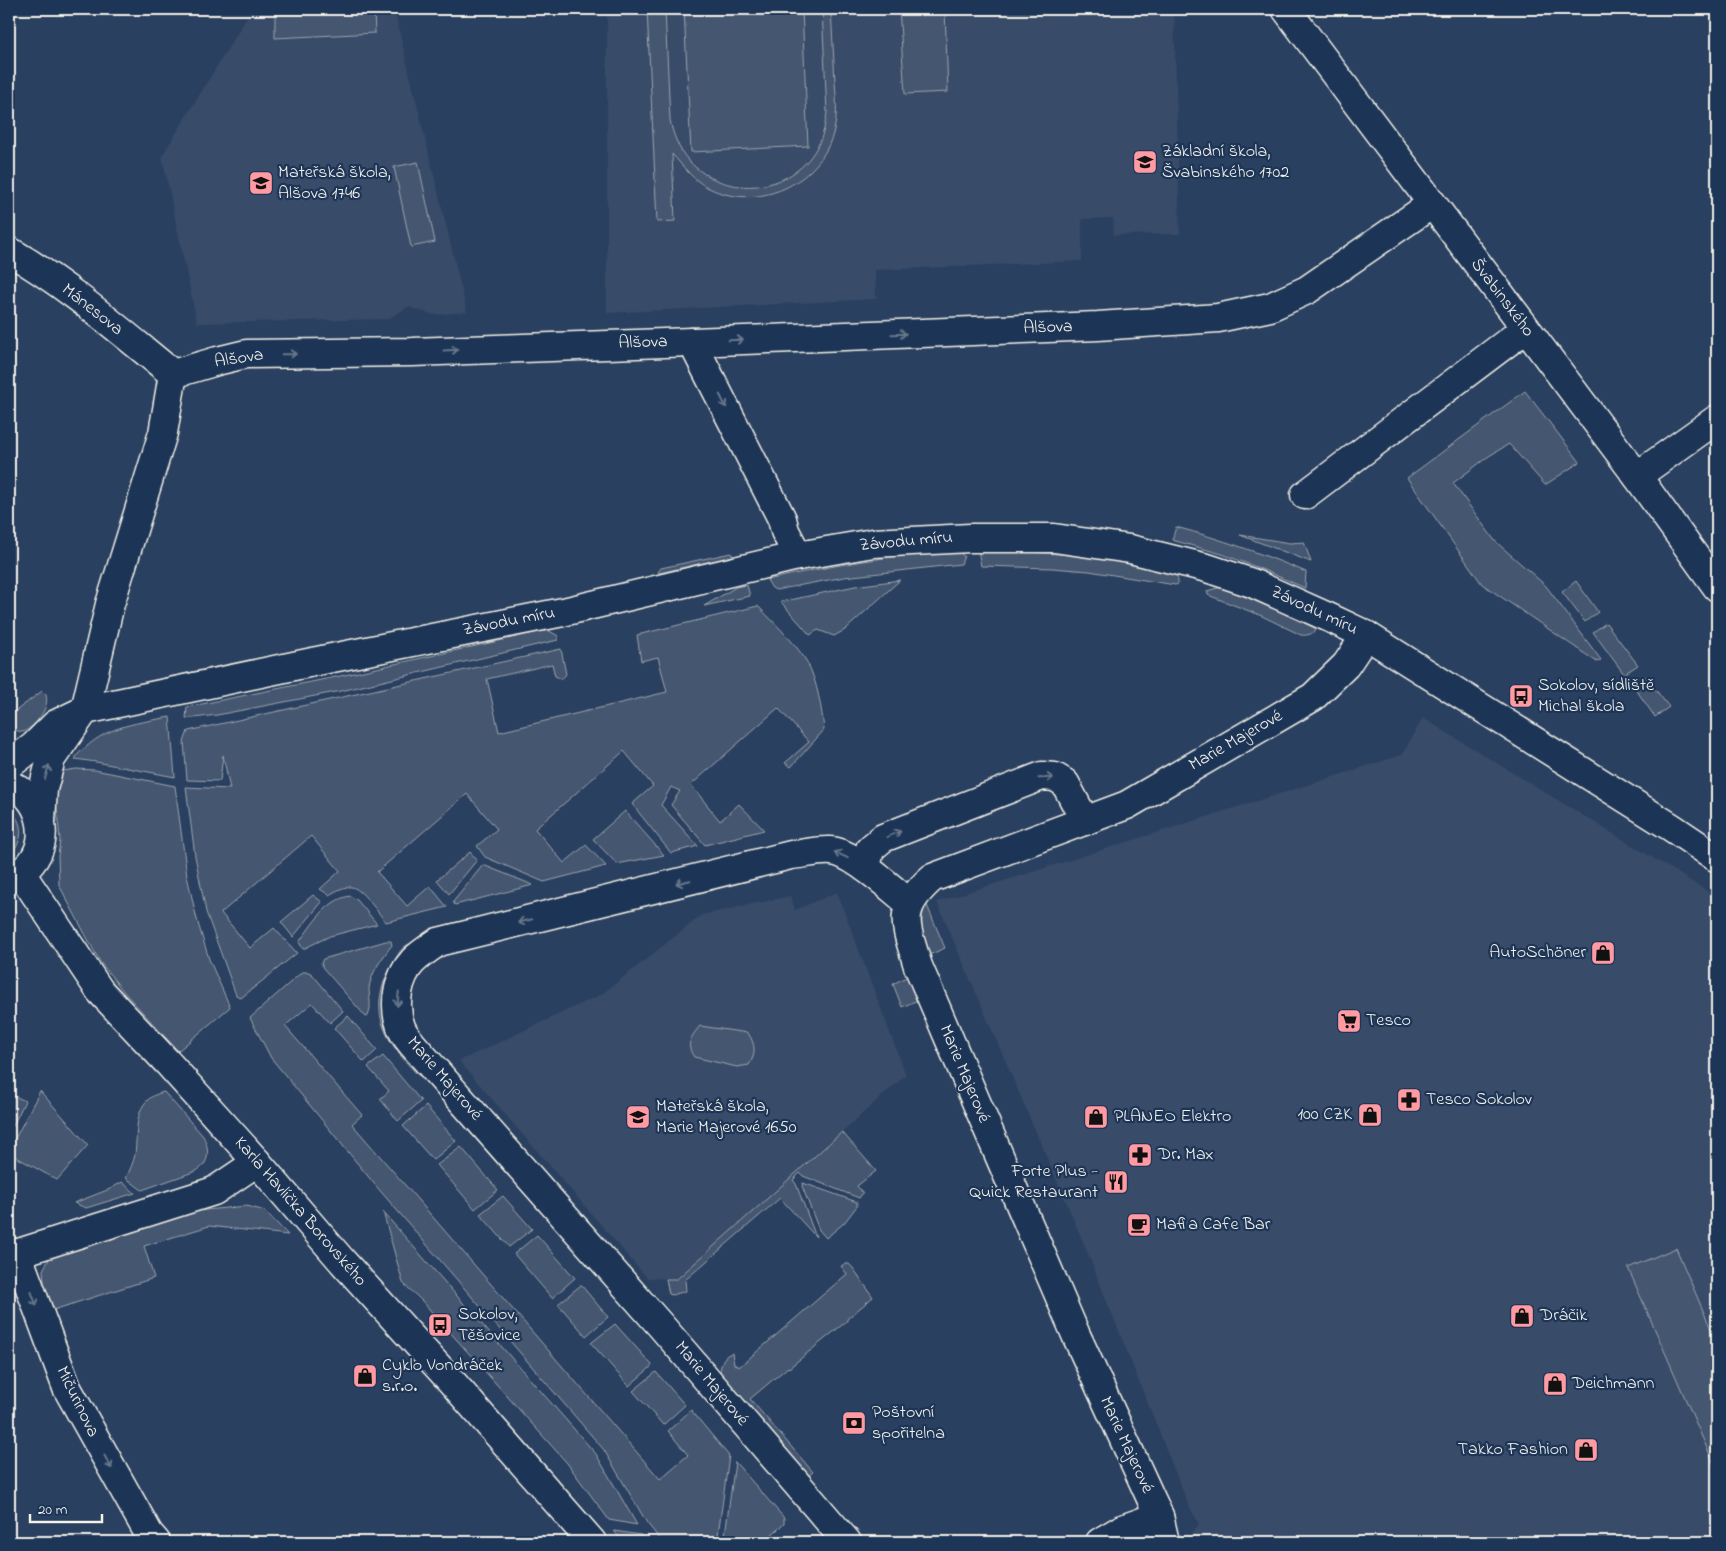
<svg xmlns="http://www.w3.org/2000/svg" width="1726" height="1551" font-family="'Indie Flower',sans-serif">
<rect width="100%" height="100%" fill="#2a4060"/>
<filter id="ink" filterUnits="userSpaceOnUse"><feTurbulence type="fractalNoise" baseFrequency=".02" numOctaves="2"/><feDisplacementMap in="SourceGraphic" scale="10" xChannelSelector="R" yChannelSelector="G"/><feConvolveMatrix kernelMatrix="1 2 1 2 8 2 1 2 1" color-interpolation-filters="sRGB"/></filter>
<g filter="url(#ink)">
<g fill="#374c69">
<path d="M252 9H394L467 312 434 315 408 307 388 319 197 323 162 156Z"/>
<path d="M607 9H1174L1180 234 1114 235 1113 218 1082 219V261L875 270 876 299 607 313Z"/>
<path d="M1423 718 1717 897V1343L1676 1248 1628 1269 1717 1471V1542H1193L1190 1535 1199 1524 1188 1504 1084 1244 937 902 1402 755Z"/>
<path d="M837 892 906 1075 677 1279 647 1278 459 1061 602 994 702 915 790 896 795 910Z"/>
</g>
<g fill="#445771" stroke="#9ca4ac">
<path d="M275 9H374L375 33 275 38Z"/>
<path d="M647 9H665L670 120C673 135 679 150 689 161 726 201 796 193 819 143 824 133 825 123 827 113L822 9H831C832 33 834 57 835 81 836 97 838 114 834 130 821 184 756 213 707 187 692 179 683 166 672 154L675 221 657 222Z"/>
<path d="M684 9H802L808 146 691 152Z"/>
<path d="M899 9H945L948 92 905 94Z"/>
<path d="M418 162 435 242 411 247 394 167Z"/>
<path d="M1525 391 1580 462 1545 485 1509 444 1489 456 1453 483 1495 541 1546 586 1601 660 1597 662 1482 584 1407 478Z"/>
<path d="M1176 527C1221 539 1263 554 1306 572L1305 588 1259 568 1222 554 1172 540Z"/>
<path d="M1240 535 1290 543 1304 542 1311 562Z"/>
<path d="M978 550C1032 552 1085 554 1138 564 1149 566 1165 566 1175 574 1178 576 1178 580 1178 584L1175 585 1089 571 1052 568 981 566Z"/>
<path d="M957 551 964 556 961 564 844 577 776 590 772 588 767 580C830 566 893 554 957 551Z"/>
<path d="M731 553 733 556 659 573 658 572 661 568Z"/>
<path d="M900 580 845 630 834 636 818 630 810 635 781 602 855 586Z"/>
<path d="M1576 581 1598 612 1585 622 1562 592Z"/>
<path d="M747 585 750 596 704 606 736 587Z"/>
<path d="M1221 587 1271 607 1317 629C1312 634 1308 636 1301 635L1262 616 1208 595 1207 591Z"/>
<path d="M758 606C775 624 794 641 807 662 817 680 822 710 824 730L791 767 785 763 809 742 778 708 691 785 720 821 739 804 764 830 705 845 671 805 680 791 671 787 661 805 698 846 671 853 632 804 653 786 624 751 535 829 564 863 586 845 606 866 544 882 485 857 477 846 497 829 467 794 377 872 407 906 430 886 447 907 386 922C379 914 362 889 352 887 344 886 336 891 329 895L320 889 340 871 311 836 221 913 250 948 274 928 297 953 241 998 236 995 206 912 195 856 186 787 230 789 223 755 220 781 187 780 184 742 188 731 561 649 566 674 562 679 555 676 552 664 487 679 499 732 667 692 658 657 641 661 637 635Z"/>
<path d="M1606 623 1638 665 1624 674 1593 632Z"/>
<path d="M548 630 558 636V640L341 691 217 715 186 719 187 707 336 677Z"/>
<path d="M1645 676 1669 707 1655 717 1632 684Z"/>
<path d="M42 691 46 695C50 708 35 727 23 732L9 729V716Z"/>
<path d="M170 717 175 777 96 762 75 759C77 754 81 751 85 748 110 725 138 723 170 717Z"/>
<path d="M76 769 95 770 175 786 187 876 197 920 209 959 230 1007 178 1051 124 992 100 962 59 885 58 856 60 840 57 809 53 792 56 772Z"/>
<path d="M9 810C24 820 25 843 9 854Z"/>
<path d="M625 811 664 855 617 864 593 839Z"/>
<path d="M470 852 477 860 449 894 437 880Z"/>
<path d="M483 865 533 885 455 905 453 902Z"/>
<path d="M313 895 322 902 293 937 281 922Z"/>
<path d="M350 896 357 900 377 924 330 936 303 949 299 942C313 924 326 900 350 896Z"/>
<path d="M926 903 945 948 927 956C921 938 919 920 926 903Z"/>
<path d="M386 941H391L392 945C383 957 371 972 369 988 369 997 372 1007 368 1016L366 1017 323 968 321 963 323 959Z"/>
<path d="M409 944 413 950 397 974 421 1067 419 1076C386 1042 365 1012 392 965 397 957 400 948 409 944Z"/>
<path d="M302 972H309L313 975 343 1011 330 1023 312 1003 285 1026 362 1115 352 1124 660 1479 688 1455 668 1431 691 1410 729 1456 717 1542H662L647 1523 604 1450 376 1186 271 1058 250 1018Z"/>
<path d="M910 975 920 999 902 1007 893 984Z"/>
<path d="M348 1016 377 1050 364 1062 334 1028Z"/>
<path d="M700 1026 748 1033C756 1045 756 1054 749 1065L737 1067 694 1057C685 1044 691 1037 700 1026Z"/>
<path d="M383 1056 421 1101 398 1121 380 1099 389 1091 368 1067Z"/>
<path d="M40 1091 88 1145 57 1180 9 1153V1150Z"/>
<path d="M164 1092 203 1136C210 1149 210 1164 196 1171L142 1190 126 1178C130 1170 133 1163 135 1155 138 1130 132 1099 164 1092Z"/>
<path d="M9 1093 25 1101 9 1134Z"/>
<path d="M426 1106 456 1141 433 1160 403 1126Z"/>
<path d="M842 1132 876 1171 857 1186 863 1193 859 1198 803 1176 800 1173 793 1180 796 1184 816 1237 780 1198 685 1280 686 1291 672 1295 669 1294 666 1279H677Z"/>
<path d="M461 1147 498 1190 475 1209 437 1165Z"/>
<path d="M122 1182 135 1193 86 1208 74 1203 110 1189Z"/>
<path d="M803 1183 857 1202V1206L844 1223 826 1238 819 1230 802 1186Z"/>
<path d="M503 1196 532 1229 509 1247 480 1214Z"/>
<path d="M247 1206 265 1211 288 1235 209 1226 144 1246 154 1278 47 1312 43 1270 51 1255 185 1212Z"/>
<path d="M383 1212 596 1454 637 1525 609 1520 567 1463 422 1301 403 1283Z"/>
<path d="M537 1235 575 1278 552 1298 514 1254Z"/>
<path d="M1676 1248 1717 1343V1471L1628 1268Z"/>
<path d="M845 1264H849L853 1268 873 1297 847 1319V1321L789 1368 788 1367 750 1399 813 1472 806 1478 720 1381C720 1370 720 1356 732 1353L734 1364 739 1367 847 1274 841 1266Z"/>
<path d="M581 1285 608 1317 586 1336 558 1304Z"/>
<path d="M615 1324 652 1365 651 1367 629 1386 591 1343Z"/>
<path d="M656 1372 685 1405 663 1425 633 1391Z"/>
<path d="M735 1462 784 1518V1524L763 1542H724Z"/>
<path d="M614 1531 641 1535 646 1542H623Z"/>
</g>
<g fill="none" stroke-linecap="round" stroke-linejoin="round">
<defs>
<g id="minor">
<path d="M1286 9 1637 476 1717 587"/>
<path d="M9 251C68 285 120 331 173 374"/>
<path d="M692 342 782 519 785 531 798 556"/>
<path d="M173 374 217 361 246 354 412 352 692 342 1098 326 1218 318 1270 307 1307 290 1432 204"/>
<path d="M1637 476 1717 419"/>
<path d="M1305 495 1525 329"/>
<path d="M9 765 34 746 56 724 85 710 327 659 563 612 798 556 873 543 970 538H1054L1130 549 1207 568 1252 583 1330 618 1366 635 1671 827 1717 858"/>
<path d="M9 785C41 795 52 838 31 863 25 871 17 875 9 879"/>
<path d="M41 820 43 789 51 759 85 710 110 604 163 433 173 374"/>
<path d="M866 868 870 849 883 838 1042 776 1055 777 1065 783 1085 821"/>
<path d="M21 873 100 991 168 1063 257 1162 343 1262 452 1382 592 1542"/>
<path d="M17 1253 67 1388 149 1534 156 1542"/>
<path d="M9 1256 214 1191 257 1162"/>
<path d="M847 1542 662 1327 412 1044C408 1039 403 1033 401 1027 393 1006 397 978 413 961 420 954 429 948 438 942L791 855C804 854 818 850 831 851 852 852 892 889 909 903"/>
<path d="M1100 1542 1122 1529 1159 1516"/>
<path d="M1165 1542 1159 1516 1076 1335 918 966C905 923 896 910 932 878L1127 805 1313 697 1346 665 1366 635"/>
</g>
</defs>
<use href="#minor" stroke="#f4f1e8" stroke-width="31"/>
<use href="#minor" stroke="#1d3557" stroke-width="28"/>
</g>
<defs><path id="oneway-shaft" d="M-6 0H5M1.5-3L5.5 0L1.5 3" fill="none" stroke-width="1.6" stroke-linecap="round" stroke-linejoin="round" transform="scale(1.25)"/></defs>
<g stroke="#68778a">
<use href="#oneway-shaft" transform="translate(899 334) rotate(-2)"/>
<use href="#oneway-shaft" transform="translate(736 340) rotate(-2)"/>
<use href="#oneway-shaft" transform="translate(451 350) rotate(-3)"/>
<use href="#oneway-shaft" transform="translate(289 354) rotate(-1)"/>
<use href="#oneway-shaft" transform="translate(723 401) rotate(63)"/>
<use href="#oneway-shaft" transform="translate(47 772) rotate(-74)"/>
<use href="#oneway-shaft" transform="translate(1046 778) rotate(-2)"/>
<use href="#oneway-shaft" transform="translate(894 834) rotate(-23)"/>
<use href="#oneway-shaft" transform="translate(841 855) rotate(-156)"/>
<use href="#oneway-shaft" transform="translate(683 882) rotate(166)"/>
<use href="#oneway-shaft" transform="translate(525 921) rotate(166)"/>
<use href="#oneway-shaft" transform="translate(398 999) rotate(96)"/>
<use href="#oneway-shaft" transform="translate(34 1299) rotate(70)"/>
<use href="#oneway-shaft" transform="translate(108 1462) rotate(61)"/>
</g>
</g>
<defs>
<symbol id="school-square" viewBox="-11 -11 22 22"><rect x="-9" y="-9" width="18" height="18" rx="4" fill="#ff9aa2" stroke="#1d3557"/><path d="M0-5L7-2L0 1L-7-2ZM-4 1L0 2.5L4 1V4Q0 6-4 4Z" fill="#111"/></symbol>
<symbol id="bus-square" viewBox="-11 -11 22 22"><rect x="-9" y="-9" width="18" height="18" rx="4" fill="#ff9aa2" stroke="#1d3557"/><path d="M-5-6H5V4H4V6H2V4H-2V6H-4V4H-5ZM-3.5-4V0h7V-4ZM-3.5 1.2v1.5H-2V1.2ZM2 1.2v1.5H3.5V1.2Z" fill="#111"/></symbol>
<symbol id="shop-square" viewBox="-11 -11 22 22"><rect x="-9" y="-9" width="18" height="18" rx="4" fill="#ff9aa2" stroke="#1d3557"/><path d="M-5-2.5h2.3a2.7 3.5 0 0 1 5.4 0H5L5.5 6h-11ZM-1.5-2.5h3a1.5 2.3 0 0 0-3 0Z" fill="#111"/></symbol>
<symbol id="supermarket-square" viewBox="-11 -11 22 22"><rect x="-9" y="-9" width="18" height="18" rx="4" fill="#ff9aa2" stroke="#1d3557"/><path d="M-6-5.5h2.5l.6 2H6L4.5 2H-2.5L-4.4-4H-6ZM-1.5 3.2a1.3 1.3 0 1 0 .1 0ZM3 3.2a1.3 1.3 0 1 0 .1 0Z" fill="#111"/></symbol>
<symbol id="pharmacy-square" viewBox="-11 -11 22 22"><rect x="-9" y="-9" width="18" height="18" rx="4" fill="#ff9aa2" stroke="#1d3557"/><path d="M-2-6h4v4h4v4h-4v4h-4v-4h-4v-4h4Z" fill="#111"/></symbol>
<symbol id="restaurant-square" viewBox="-11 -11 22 22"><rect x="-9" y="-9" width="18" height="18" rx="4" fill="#ff9aa2" stroke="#1d3557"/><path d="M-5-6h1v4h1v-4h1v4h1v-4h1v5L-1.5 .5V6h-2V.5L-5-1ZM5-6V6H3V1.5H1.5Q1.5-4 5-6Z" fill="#111"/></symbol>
<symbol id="cafe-square" viewBox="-11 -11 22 22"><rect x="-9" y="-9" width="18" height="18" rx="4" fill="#ff9aa2" stroke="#1d3557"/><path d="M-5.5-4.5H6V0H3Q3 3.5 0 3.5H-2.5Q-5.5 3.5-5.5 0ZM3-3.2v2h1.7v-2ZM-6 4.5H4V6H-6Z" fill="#111"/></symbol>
<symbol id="bank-square" viewBox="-11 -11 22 22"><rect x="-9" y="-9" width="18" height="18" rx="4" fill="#ff9aa2" stroke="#1d3557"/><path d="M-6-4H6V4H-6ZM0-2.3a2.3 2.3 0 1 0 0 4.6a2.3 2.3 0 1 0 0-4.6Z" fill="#111"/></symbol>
</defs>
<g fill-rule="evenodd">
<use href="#school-square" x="1131" y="148" width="28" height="28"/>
<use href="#school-square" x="247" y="169" width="28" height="28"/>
<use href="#bus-square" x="1507" y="682" width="28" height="28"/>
<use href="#shop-square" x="1589" y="939" width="28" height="28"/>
<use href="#supermarket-square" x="1335" y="1007" width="28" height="28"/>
<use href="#pharmacy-square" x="1395" y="1086" width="28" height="28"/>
<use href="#shop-square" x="1356" y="1101" width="28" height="28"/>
<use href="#school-square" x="624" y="1103" width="28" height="28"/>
<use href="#shop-square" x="1082" y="1103" width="28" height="28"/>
<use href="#pharmacy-square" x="1126" y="1141" width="28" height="28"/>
<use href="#restaurant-square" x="1102" y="1168" width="28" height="28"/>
<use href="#cafe-square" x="1125" y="1211" width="28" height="28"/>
<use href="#shop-square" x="1508" y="1302" width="28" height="28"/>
<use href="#bus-square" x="426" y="1311" width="28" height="28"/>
<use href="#shop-square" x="351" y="1362" width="28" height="28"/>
<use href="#shop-square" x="1541" y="1370" width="28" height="28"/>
<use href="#bank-square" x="840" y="1409" width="28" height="28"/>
<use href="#shop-square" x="1572" y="1436" width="28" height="28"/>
</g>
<g text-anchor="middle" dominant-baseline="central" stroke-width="4.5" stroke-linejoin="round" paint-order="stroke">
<g font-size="18" fill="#f4f1e8" stroke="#1d3557" text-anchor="start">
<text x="1162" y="152">Základní škola,<tspan x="1162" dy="21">Švabinského 1702</tspan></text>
<text x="278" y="173">Mateřská škola,<tspan x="278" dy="21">Alšova 1746</tspan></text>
<text x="1538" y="686">Sokolov, sídliště<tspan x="1538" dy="21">Michal škola</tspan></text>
<text x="1586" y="953" text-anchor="end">AutoSchöner</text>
<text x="1366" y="1021">Tesco</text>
<text x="1426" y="1100">Tesco Sokolov</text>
<text x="656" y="1107">Mateřská škola,<tspan x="656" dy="21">Marie Majerové 1650</tspan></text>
<text x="1352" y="1115" text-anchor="end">100 CZK</text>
<text x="1114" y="1117">PLANEO Elektro</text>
<text x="1158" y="1155">Dr. Max</text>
<text x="1098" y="1172" text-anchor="end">Forte Plus -<tspan x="1098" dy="21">Quick Restaurant</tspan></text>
<text x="1156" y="1225">Mafia Cafe Bar</text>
<text x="458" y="1315">Sokolov,<tspan x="458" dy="21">Těšovice</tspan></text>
<text x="1540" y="1316">Dráčik</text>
<text x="382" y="1366">Cyklo Vondráček<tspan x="382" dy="21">s.r.o.</tspan></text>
<text x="1572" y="1384">Deichmann</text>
<text x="872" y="1413">Poštovní<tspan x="872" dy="21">spořitelna</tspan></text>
<text x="1568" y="1450" text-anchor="end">Takko Fashion</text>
</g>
<g font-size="18" fill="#f4f1e8" stroke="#1d3557">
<text transform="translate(1502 298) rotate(53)">Švabinského</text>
<text transform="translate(92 310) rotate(38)">Mánesova</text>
<text transform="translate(1048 328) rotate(-2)">Alšova</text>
<text transform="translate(643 343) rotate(-2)">Alšova</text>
<text transform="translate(239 359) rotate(-9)">Alšova</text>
<text transform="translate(906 542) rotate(-5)">Závodu míru</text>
<text transform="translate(1314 611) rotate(25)">Závodu míru</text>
<text transform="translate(509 622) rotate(-11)">Závodu míru</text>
<text transform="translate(1236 741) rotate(-30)">Marie Majerové</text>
<text transform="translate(964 1074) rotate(67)">Marie Majerové</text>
<text transform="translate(444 1079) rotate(49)">Marie Majerové</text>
<text transform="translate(300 1212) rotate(49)">Karla Havlíčka Borovského</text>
<text transform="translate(711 1384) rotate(50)">Marie Majerové</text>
<text transform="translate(77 1402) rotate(64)">Mičurinova</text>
<text transform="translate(1126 1445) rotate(65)">Marie Majerové</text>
</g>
</g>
<rect width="1726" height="1551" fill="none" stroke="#1d3557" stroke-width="30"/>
<rect x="15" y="15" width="1696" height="1521" fill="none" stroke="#f4f1e8" stroke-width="2" filter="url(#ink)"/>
<path d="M30 1514v8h72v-8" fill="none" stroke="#f4f1e8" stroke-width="2.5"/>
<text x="38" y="1514" font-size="15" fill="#f4f1e8" stroke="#1d3557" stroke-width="4" paint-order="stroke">20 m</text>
</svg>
